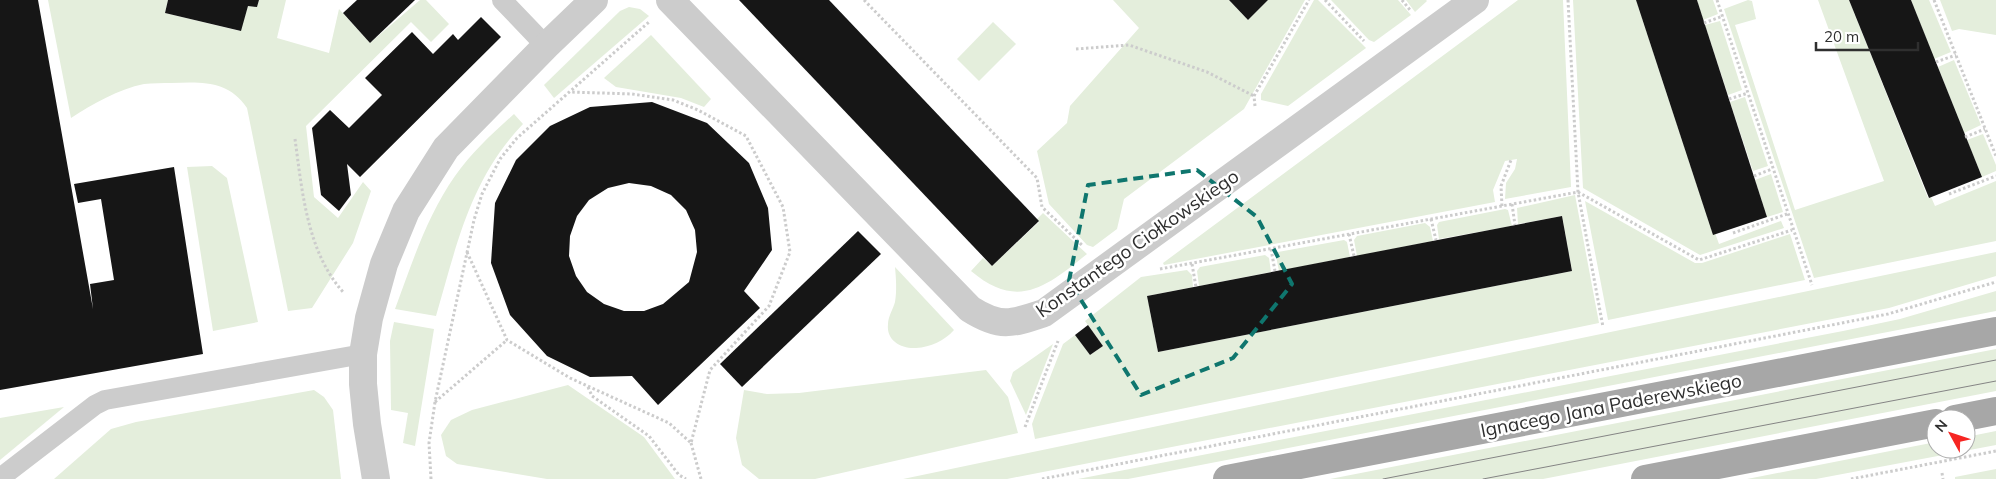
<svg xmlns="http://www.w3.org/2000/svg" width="1996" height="479" font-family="Mulish,sans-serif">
<rect width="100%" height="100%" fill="#fff"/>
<g fill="#e4eedc">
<path d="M48 0H168L165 13 240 31 248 6 257 7 259 0H286L277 38 329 53 339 9 370 43 420 0H426L449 24 431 42 411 22 306 126 314 197 338 218 363 182 371 191 353 243 312 308 288 311 247 108C228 80 202 82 171 83 163 83 153 83 144 84 119 89 92 104 71 118Z"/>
<path d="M1113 0H1229L1248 20 1268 0H1305L1244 109 1124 199 1117 229 1093 247 1087 245 1049 204 1037 151 1067 123 1070 106 1139 28Z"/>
<path d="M1314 0H1318L1366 48 1288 106 1261 100V94Z"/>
<path d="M1331 0H1398L1411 15 1374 42 1369 40Z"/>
<path d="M1406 0H1426L1427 1 1415 12Z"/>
<path d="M1518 0H1563L1571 187 1505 199 1506 183 1515 169 1517 159 1505 161 1493 190 1495 202 1164 265 1163 263Z"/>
<path d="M1573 0H1636L1713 234 1715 233 1719 244 1781 221 1784 228 1700 255 1583 188Z"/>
<path d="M1697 0H1713L1718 14 1703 20Z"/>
<path d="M1748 0 1752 1 1756 19 1735 25 1795 210 1884 181 1818 0H1849L1928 198 1931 197 1935 206 1996 181V241L1814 278 1724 9Z"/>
<path d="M1911 0H1929L1951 52 1934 59Z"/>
<path d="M1940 0H1996V35L1959 29 1952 31Z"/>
<path d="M629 7 640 9 649 16 554 98 544 85 620 11Z"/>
<path d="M1720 21 1742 90 1728 95 1705 25Z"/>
<path d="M993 22 1016 44 979 81 957 59Z"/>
<path d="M651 35 711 99 704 107 681 98 616 87 604 78Z"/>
<path d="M1954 60 1981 125 1964 133 1938 67Z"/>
<path d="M1745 97 1768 166 1753 171 1730 102Z"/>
<path d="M514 114 523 124C470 180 457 244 436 316L395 309C412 263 427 216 455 176 472 152 493 133 514 114Z"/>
<path d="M1983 134 1996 165V171L1982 177 1967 140Z"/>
<path d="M212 166 227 178 258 322 213 331 187 167Z"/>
<path d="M1771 174 1783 212 1767 217 1755 180Z"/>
<path d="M1575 195 1599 323 1035 439 1032 424 1036 413 1063 344 1075 335 1090 355 1103 346 1085 321 1141 277 1187 270 1192 275 1193 287 1147 296 1158 352 1572 271 1562 216 1518 224 1517 208Z"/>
<path d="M1585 201 1695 263H1702L1790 234 1805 280 1608 320Z"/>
<path d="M1505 209 1508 210 1512 226 1439 239 1437 225 1439 222Z"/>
<path d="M1043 213 1087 254C1047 286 1018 311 971 271L983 258 992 266 1039 222 1037 219Z"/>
<path d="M1425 223 1430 227 1433 241 1357 256 1354 240 1357 236Z"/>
<path d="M1344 240 1347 242 1350 257 1279 271 1276 256 1278 252Z"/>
<path d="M1996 252V276L1889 308 1007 479H903Z"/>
<path d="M1265 255 1269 258 1271 272 1199 286 1197 271 1200 267Z"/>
<path d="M895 267 954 330C944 341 931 347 916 348 902 349 886 341 888 324 888 317 893 309 895 302 897 291 896 278 895 267Z"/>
<path d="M1996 291V311L1128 479H1078L1843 331 1900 319Z"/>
<path d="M394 322 434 329 415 446 403 443 408 413 391 410 390 341Z"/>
<path d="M1053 344 1026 415 1010 381 1013 372Z"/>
<path d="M1996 349V391L1543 479H1330Z"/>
<path d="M986 370 1008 397 1018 433 815 479H759L742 465 736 438 744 390 767 394 799 393Z"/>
<path d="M568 385 644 437 675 479H547L457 464 446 456 441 435 451 420 472 410Z"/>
<path d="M314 390 324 397 333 410 341 479H54L111 429 136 422Z"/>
<path d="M64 407 0 460V418Z"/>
<path d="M1996 431V445L1816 479H1747L1936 442V449H1966V437Z"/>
<path d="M1996 469V479H1955V477Z"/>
</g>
<g fill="#161616" fill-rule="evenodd">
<path d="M0 0H38L93 309 90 284 114 280 101 199 78 203 74 184 174 167 203 354 0 390Z"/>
<path d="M168 0H259L257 7 248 6 241 31 165 13Z"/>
<path d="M357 0H415L370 43 343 13Z"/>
<path d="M739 0H829L1039 221 992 266Z"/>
<path d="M1229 0H1268L1248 20Z"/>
<path d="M1636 0H1697L1767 217 1713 235Z"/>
<path d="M1849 0H1911L1982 177 1929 198Z"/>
<path d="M481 17 501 37 360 177 347 164 351 195 339 211 321 195 312 128 330 110 349 128 382 95 365 78 412 32 433 54 453 34 458 40Z"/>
<path d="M652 102 707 123 749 163 768 208 772 250 744 291 760 308 658 405 632 376 590 377 547 356 510 315 491 263 495 203 516 160 550 126 590 107ZM629 183 651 186 671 195 686 210 695 230 697 252 689 282 663 304 644 311H624L604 304 587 292 576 276 569 256 570 236 577 216 589 200 608 188Z"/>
<path d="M1562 216 1572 271 1158 352 1147 296Z"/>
<path d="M858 231 881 254 742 387 720 364Z"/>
<path d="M1088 325 1103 346 1090 355 1075 335Z"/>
</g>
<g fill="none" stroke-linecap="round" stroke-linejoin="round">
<g stroke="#ccc" stroke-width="3" stroke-dasharray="2.5 2.5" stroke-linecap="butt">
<path d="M864 0 1037 178 1042 207 1083 246"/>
<path d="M1325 0 1364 41"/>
<path d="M1402 0 1410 10"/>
<path d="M1568 0 1578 192 1603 327"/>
<path d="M1717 0 1812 285"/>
<path d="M1934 0 1996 156"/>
<path d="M1704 23 1723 16"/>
<path d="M1076 49 1129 45 1207 72 1254 96"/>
<path d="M1936 62 1956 55"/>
<path d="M1729 99 1748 93"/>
<path d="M1255 106 1254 96 1309 0"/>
<path d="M1965 137 1985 129"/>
<path d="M295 139C302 190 307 253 344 293"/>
<path d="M1754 176 1772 169"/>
<path d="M1949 194 1996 176"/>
<path d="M1512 204 1515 225"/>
<path d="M1502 206 1501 186 1511 160"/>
<path d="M1431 219 1436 240"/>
<path d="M1733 233 1787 214"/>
<path d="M1349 234 1354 256"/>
<path d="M1271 249 1275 271"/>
<path d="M467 252 507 340 570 378 669 423 691 443 710 370 769 306 790 252 783 207 746 136 698 110 673 100 632 94 570 92"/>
<path d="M1192 264 1196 287"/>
<path d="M1160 269 1578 192 1699 260 1792 230"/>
<path d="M588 387 592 396 649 436 679 475 686 479"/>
<path d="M435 402 507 340"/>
<path d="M1025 427 1058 341"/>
<path d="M691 443 701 479"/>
<path d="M1942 473 1943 479"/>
<path d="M431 479 429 443 435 402 474 220 482 194 500 159 517 138 649 22"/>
<path d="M1042 479 1888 314 1996 282"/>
<path d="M1851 479 1996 451"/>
</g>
<g stroke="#ccc" stroke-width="20">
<path d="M502 0 546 46"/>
<path d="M0 478 95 405 105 400 363 354"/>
</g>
<g stroke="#ccc" stroke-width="28">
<path d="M670 0 970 309C1000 328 1011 324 1044 313L1475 0"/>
<path d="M376 479 367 424 363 384V354L369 318 384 264 406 211 446 148 546 46 594 0"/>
</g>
<g stroke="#a7a7a7" stroke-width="28">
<path d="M1955 419 1996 411"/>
<path d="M1227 479 1996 331"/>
<path d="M1645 479 1936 423"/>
</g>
<g stroke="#848484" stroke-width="1">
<path d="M1383 479 1996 360"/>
<path d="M1483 479 1996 381"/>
</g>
</g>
<path fill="none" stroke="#0f766e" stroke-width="4" stroke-dasharray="10 6" stroke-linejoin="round" d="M1197 170 1257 217 1292 284 1233 358 1141 395 1069 281 1088 185Z"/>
<g text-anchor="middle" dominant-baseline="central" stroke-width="5" stroke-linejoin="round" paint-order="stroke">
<g font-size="19" fill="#2f2f2f" stroke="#fff">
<text transform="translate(1137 243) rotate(-35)">Konstantego Ciołkowskiego</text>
<text transform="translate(1611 405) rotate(-11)">Ignacego Jana Paderewskiego</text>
</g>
</g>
<g transform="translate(1951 434) rotate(310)"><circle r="24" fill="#ffffff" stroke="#acacac"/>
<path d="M0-4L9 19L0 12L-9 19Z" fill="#f62522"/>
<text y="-8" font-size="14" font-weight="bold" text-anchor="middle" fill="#2f2f2f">N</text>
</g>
<path d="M1816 42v8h102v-8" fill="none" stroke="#2f2f2f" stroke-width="2.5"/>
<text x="1824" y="42" font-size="15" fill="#2f2f2f" stroke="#ffffff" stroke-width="4" paint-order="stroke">20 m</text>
</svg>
